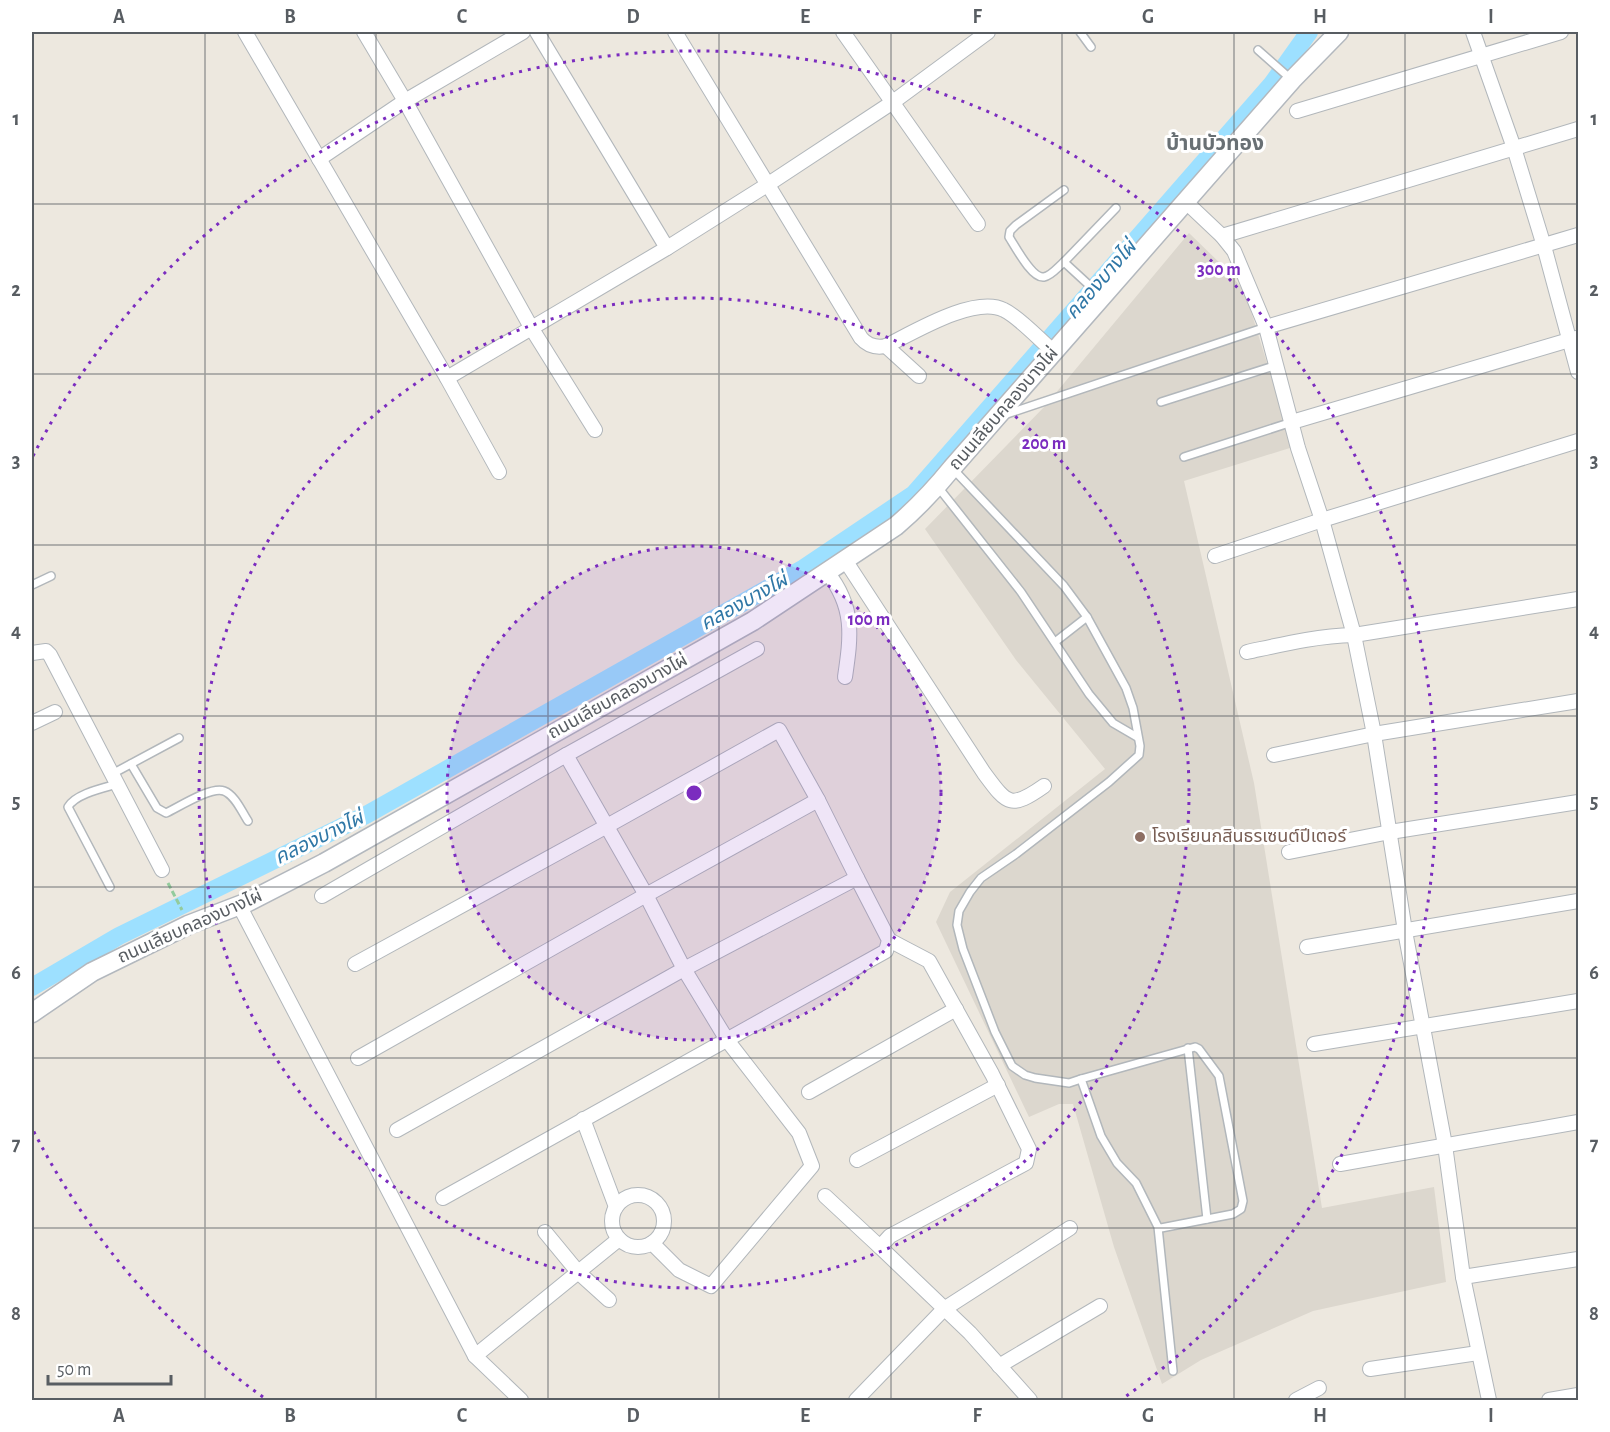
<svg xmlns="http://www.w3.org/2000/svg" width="1610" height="1432" font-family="'Alegreya Sans','Noto Sans Thai',sans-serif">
<rect width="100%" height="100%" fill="#ede8df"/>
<path fill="#dcd7ce" d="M1189 233 1225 268 1245 292 1293 447 1184 481 1254 783 1322 1208 1434 1187 1446 1282 1313 1311 1201 1360 1162 1384 1114 1247 1073 1104H1059L1029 1117 936 922 950 892 1105 769 1016 660 925 529 1045 406Z"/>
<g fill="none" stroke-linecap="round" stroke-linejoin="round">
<path stroke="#9de0ff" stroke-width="18" d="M32 987 119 936 366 815 804 568 914 494 1272 84 1309 32"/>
<defs>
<g id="lane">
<path d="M1080 32 1091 47"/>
<path d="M1258 50 1292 80"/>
<path d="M1064 190 1016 225 1010 231 1009 237C1015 246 1032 279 1044 277 1051 276 1058 267 1064 262L1102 297"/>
<path d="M1064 262 1116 208"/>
<path d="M1161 402 1277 365"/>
<path d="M1007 414 1266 327"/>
<path d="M1184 457 1292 422"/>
<path d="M954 470 1064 586 1087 617 1126 688 1133 708 1140 746 1139 755 1109 782 1016 854 981 878 970 892 959 911 957 925 963 949 995 1032 1012 1066 1025 1075 1035 1078 1069 1083 1081 1079"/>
<path d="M938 487 1021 592 1089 694 1113 723 1137 737"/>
<path d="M32 585 51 576"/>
<path d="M1055 642 1087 617"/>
<path d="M131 764 157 808 166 813C179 807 211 786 224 791 235 795 242 812 248 821"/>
<path d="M112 774 179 738"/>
<path d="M110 887 68 807C75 794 103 788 117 784"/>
<path d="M1188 1048 1207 1219"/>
<path d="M1158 1227 1161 1228 1233 1214 1241 1209 1243 1201 1219 1076 1199 1049 1195 1047 1081 1079 1101 1136 1117 1163 1136 1183 1158 1227 1173 1371"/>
</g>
<g id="street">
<path d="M245 32 447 378 499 472"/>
<path d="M364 32 405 101 532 329 595 430"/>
<path d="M537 32 667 248"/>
<path d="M675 32 861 338C868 346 876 348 886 346 914 332 975 295 1004 310 1019 317 1041 341 1054 352"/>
<path d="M843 32 978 224"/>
<path d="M1473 32 1514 148 1544 246 1578 372"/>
<path d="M1297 111 1561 32"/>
<path d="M319 159 405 101 523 32"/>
<path d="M1186 202 1222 236 1234 251 1266 327 1298 448 1322 520 1354 635 1374 734 1405 931 1445 1145 1463 1277 1489 1400"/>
<path d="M1222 236 1578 129"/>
<path d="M1266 327 1578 235"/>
<path d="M886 346 919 376"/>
<path d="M447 378 667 248 767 185 893 102 988 32"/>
<path d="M1292 422 1576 338"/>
<path d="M1215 556 1322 520 1578 441"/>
<path d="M845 560 984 773C1007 804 1010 810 1044 786"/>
<path d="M827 572C855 607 851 636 845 677"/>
<path d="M1247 652C1284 644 1316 636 1354 635L1578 599"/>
<path d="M32 653 46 651 50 655 162 870"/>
<path d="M32 723 55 712"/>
<path d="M566 755 757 649"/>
<path d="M1274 755 1374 734 1578 701"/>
<path d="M1289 852 1390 832 1578 802"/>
<path d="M322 896 566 755 646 895 684 969 727 1040 799 1133 812 1166 711 1286 679 1270 652 1243"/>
<path d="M239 905 475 1356 521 1400"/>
<path d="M1307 947 1578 901"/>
<path d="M355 964 607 826 779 730 818 800 646 895 358 1058"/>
<path d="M1314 1044 1578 1001"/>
<path d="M809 1092 956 1009"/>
<path d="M583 1119 616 1207"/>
<path d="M397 1130 684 969 857 878 818 800"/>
<path d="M857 1160 998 1085"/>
<path d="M1340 1164 1578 1122"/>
<circle cx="638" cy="1221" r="26"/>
<path d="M825 1196 880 1247 890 1236 1026 1163 1029 1149 992 1074 929 961 889 940"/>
<path d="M443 1198 886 951 889 940 857 878"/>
<path d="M545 1232 578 1272 609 1300"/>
<path d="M880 1247 970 1333 1030 1400"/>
<path d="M1463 1277 1578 1259"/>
<path d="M475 1356 619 1239"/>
<path d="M999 1366 1100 1306"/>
<path d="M1370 1369 1478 1353"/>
<path d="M856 1400 944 1309 1070 1228"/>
<path d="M1296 1400 1319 1388"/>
<path d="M1549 1400 1578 1395"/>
</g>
<path id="secondary" d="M32 1013 92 972 188 925 248 902 324 863 753 621 896 526C917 508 935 489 952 468L1292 80 1339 32"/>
</defs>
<use href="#lane" stroke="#b2b7bb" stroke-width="10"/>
<use href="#street" stroke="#b2b7bb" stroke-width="16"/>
<use href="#secondary" stroke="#b3b8be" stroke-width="21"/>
<path stroke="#93cb9c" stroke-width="3" stroke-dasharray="6 3" stroke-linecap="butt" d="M168 883 182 910"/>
<use href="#lane" stroke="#fff" stroke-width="7"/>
<use href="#street" stroke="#fff" stroke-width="14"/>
<use href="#secondary" stroke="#fff" stroke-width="18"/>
</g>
<path fill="none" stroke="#585d62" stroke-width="1.5" stroke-opacity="0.55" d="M205 32V1400M376 32V1400M548 32V1400M719 32V1400M891 32V1400M1062 32V1400M1234 32V1400M1405 32V1400M32 204H1578M32 374H1578M32 545H1578M32 716H1578M32 887H1578M32 1058H1578M32 1228H1578"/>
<circle cx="694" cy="793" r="247" fill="#7b2cbf" fill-opacity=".12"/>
<g fill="none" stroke="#7b2cbf" stroke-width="3" stroke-dasharray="3 6">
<circle cx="694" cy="793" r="247"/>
<circle cx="694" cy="793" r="495"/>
<path d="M263 1397A742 742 0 0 1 33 1130M33 456A742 742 0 1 1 1125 1397"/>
</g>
<circle fill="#8d6e63" stroke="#fff" stroke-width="2" cx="1140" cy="837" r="6"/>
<g text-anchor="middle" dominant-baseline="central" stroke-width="6" stroke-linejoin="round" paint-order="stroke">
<g font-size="18" fill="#585d62" stroke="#fff">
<text transform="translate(1004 409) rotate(-49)">ถนนเลียบคลองบางไผ่</text>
<text transform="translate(618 697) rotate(-29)">ถนนเลียบคลองบางไผ่</text>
<text transform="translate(190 927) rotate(-24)">ถนนเลียบคลองบางไผ่</text>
</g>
<g font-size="18" fill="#785e54" stroke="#fff" text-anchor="start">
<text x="1152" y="837">โรงเรียนกสินธรเซนต์ปีเตอร์</text>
</g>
<g font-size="20" font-style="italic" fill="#2f77a6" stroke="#fff">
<text transform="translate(1101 280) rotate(-49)">คลองบางไผ่</text>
<text transform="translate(744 602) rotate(-29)">คลองบางไผ่</text>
<text transform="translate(319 838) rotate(-26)">คลองบางไผ่</text>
</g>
<g font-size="21" font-weight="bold" fill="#697074" stroke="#fff">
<text x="1215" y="143">บ้านบัวทอง</text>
</g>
</g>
<circle cx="694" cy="793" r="9" fill="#7b2cbf" stroke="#fff" stroke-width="3"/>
<g font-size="18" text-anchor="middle" font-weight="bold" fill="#7b2cbf" stroke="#fff" stroke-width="6" stroke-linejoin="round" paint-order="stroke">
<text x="1219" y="275">300 m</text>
<text x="1044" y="449">200 m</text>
<text x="869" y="625">100 m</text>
</g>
<rect width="1610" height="1432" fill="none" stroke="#ffffff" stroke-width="66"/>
<path d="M48 1375v9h123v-9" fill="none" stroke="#585d62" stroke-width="3"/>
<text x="57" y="1375" font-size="18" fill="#585d62" stroke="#ffffff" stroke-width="4.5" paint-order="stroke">50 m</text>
<rect x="33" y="33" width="1544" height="1366" fill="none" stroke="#585d62" stroke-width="2"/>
<g font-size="20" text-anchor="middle" font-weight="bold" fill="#585d62">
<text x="119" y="23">A</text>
<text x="290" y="23">B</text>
<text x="462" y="23">C</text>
<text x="633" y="23">D</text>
<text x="805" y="23">E</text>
<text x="977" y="23">F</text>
<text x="1148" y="23">G</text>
<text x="1320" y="23">H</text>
<text x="1491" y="23">I</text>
<text x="16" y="125">1</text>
<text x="1594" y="125">1</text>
<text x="16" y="296">2</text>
<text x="1594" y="296">2</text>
<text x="16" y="467">3</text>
<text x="1594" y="467">3</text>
<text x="16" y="637">4</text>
<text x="1594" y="637">4</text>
<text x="16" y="808">5</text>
<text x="1594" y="808">5</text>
<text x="16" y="979">6</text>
<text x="1594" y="979">6</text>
<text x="16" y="1150">7</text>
<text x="1594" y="1150">7</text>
<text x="16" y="1320">8</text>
<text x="1594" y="1320">8</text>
<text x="119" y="1422">A</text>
<text x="290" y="1422">B</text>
<text x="462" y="1422">C</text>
<text x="633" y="1422">D</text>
<text x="805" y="1422">E</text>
<text x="977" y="1422">F</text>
<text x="1148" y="1422">G</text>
<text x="1320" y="1422">H</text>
<text x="1491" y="1422">I</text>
</g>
</svg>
